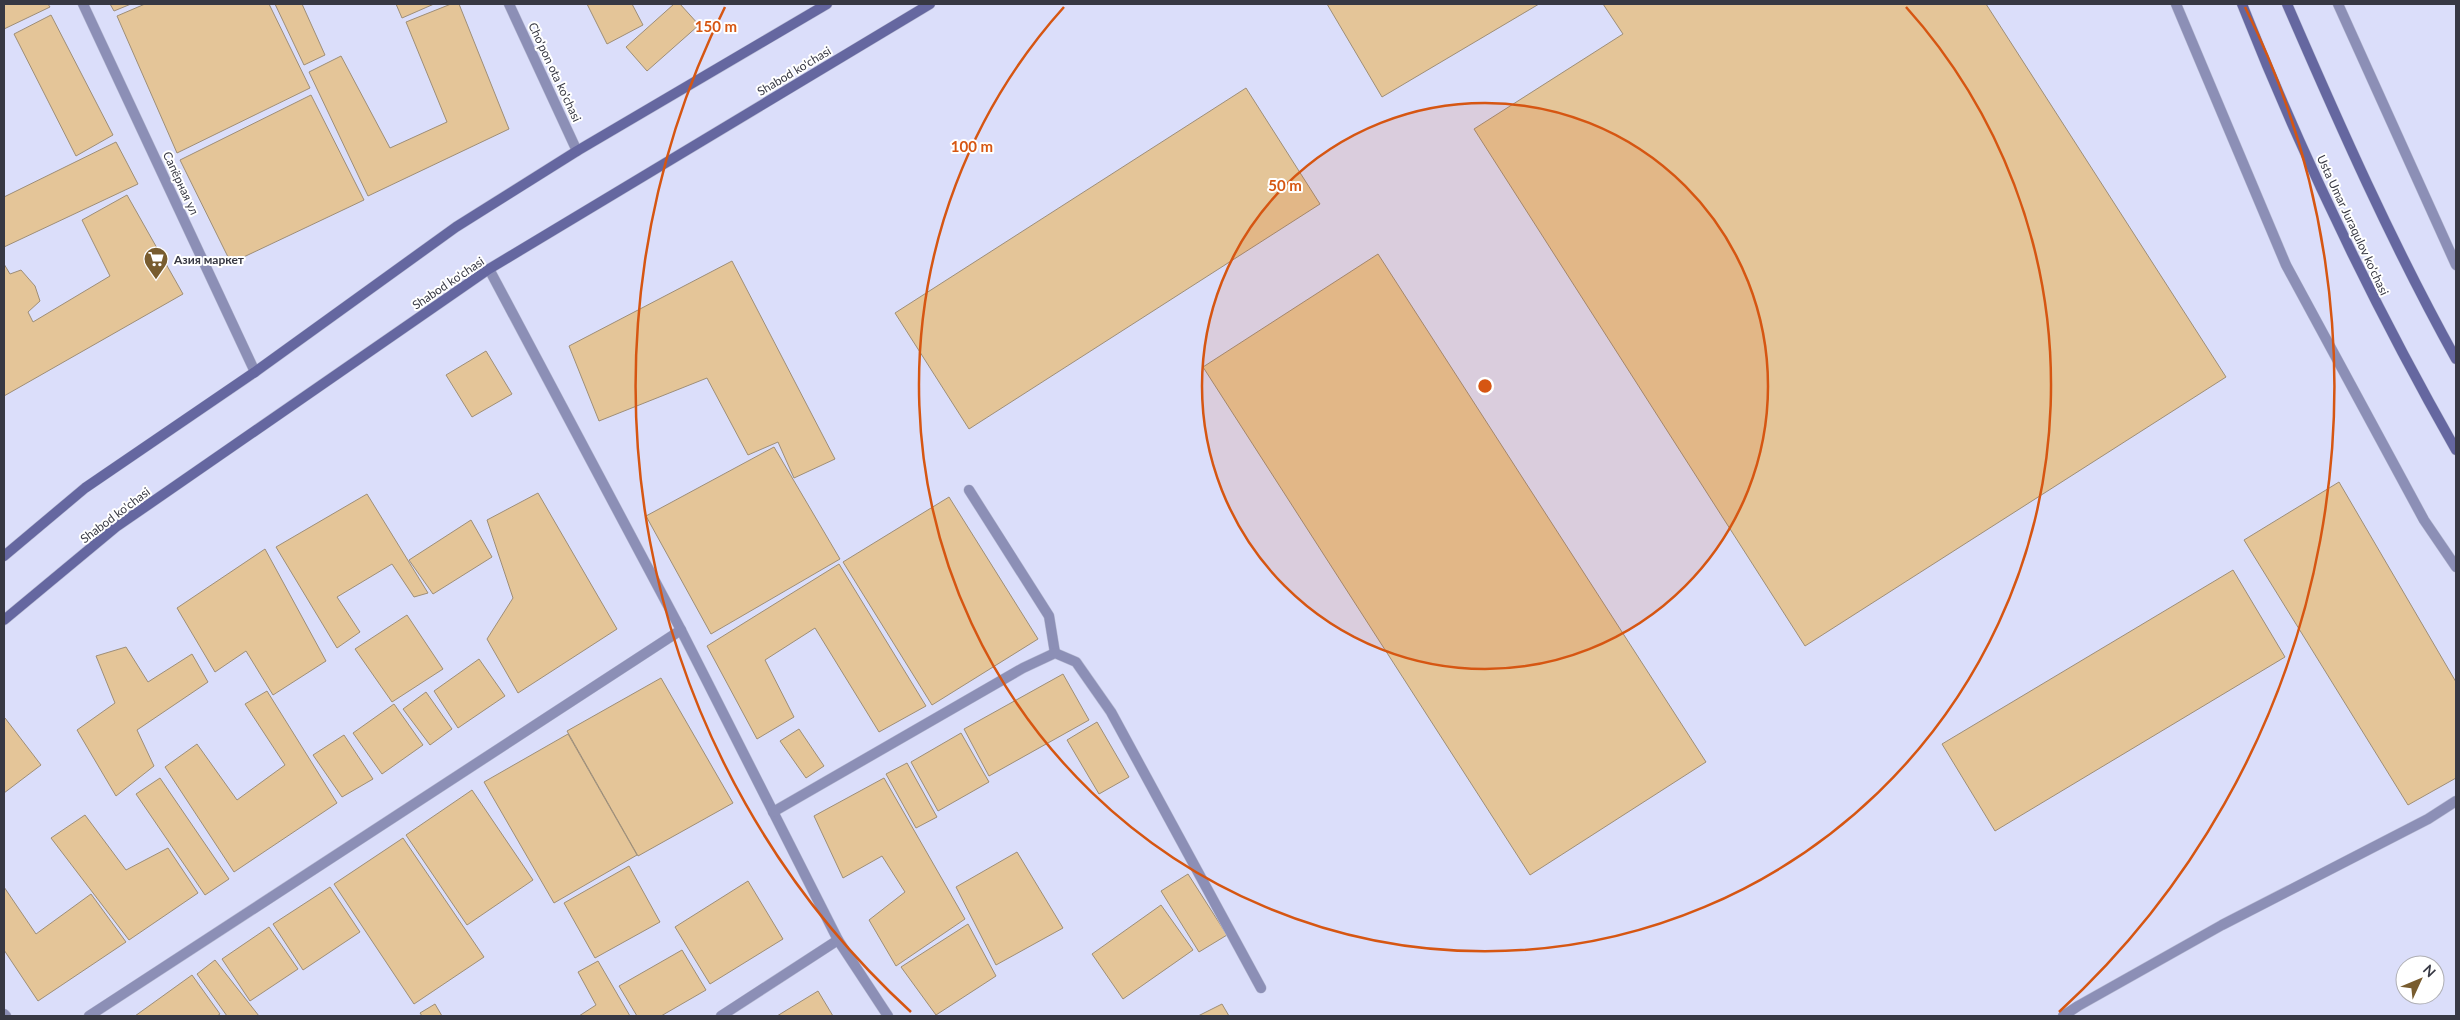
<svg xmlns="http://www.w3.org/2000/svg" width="2460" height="1020" font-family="Lato,sans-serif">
<rect width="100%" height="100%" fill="#dbdefa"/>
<g fill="#e4c598" stroke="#9e8e77">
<path d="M4 4H48L50 7 4 29Z"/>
<path d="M110 4H131L114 11Z"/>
<path d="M145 4H269L310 88 177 153 117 16Z"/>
<path d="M275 4H302L325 55 304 65Z"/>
<path d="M396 4H434L402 18Z"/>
<path d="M451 4H459L509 129 368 196 309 72 341 56 390 148 447 122 406 22Z"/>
<path d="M587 4H632L643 25 607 44Z"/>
<path d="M674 4H680L699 25 647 71 626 47Z"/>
<path d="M1327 4H1539L1382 97Z"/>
<path d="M1603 4H1986L2226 377 1805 646 1474 129 1623 34Z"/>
<path d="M51 15 113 135 76 156 14 34Z"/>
<path d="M1246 88 1320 204 969 429 895 313Z"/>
<path d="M311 95 364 200 231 263 180 160Z"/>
<path d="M116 142 138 184 4 247V197Z"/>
<path d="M127 195 183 294 4 396V264L10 274 21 270 35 286 40 301 28 312 33 322 110 276 82 220Z"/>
<path d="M1378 254 1706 762 1530 875 1203 367Z"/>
<path d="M732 261 835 459 794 478 778 442 748 455 707 378 599 421 569 346Z"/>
<path d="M486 351 512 394 472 417 446 375Z"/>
<path d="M774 447 840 559 711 634 646 516Z"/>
<path d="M2339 482 2456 682V778L2408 805 2244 540Z"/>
<path d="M538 493 617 629 518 693 487 639 513 598 487 520Z"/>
<path d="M367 494 428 593 414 597 392 564 337 597 360 632 337 648 276 547Z"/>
<path d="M949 497 1038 639 932 705 843 562Z"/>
<path d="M471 520 492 557 433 594 409 560Z"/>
<path d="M265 549 326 661 273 695 246 651 215 672 177 608Z"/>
<path d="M839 564 926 706 879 732 815 628 765 660 794 717 757 739 707 646Z"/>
<path d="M2233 570 2285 657 1995 831 1942 744Z"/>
<path d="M407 615 443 669 392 702 355 649Z"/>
<path d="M126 647 148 682 192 654 208 682 137 730 154 766 116 796 77 730 115 703 96 656Z"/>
<path d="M479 659 505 696 458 728 434 691Z"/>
<path d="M1063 674 1089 720 989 776 964 729Z"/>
<path d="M661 678 733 803 638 856 567 731Z"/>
<path d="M267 691 337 803 234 872 165 767 197 744 237 800 285 765 245 704Z"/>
<path d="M426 692 452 729 430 745 403 709Z"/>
<path d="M394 704 423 745 382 774 353 733Z"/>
<path d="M5 718 41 765 4 793V719Z"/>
<path d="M1097 722 1129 777 1099 794 1067 740Z"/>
<path d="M799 729 824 766 806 778 780 741Z"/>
<path d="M961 733 989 782 938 811 911 762Z"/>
<path d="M568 734 637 855 554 903 484 782Z"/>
<path d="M344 735 373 779 342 797 313 755Z"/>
<path d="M907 763 937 817 916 828 886 774Z"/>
<path d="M160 778 229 879 205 895 136 794Z"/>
<path d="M884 778 965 919 896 966 869 920 905 892 882 856 843 878 814 816Z"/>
<path d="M472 790 533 880 467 925 406 835Z"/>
<path d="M85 815 126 870 168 848 198 893 129 940 51 838Z"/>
<path d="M403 838 484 957 414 1004 334 884Z"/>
<path d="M1017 852 1063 928 996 965 956 887Z"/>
<path d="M629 866 660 922 595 958 564 903Z"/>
<path d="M1188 874 1227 935 1199 952 1161 891Z"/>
<path d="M748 881 783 939 710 984 675 927Z"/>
<path d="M4 887 36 934 91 894 126 942 38 1001 4 950Z"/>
<path d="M330 887 360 932 303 970 273 924Z"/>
<path d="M1161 905 1193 950 1123 999 1092 954Z"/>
<path d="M968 924 996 976 936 1015 901 967Z"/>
<path d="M269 927 298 969 250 1001 222 959Z"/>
<path d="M682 950 706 990 661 1016H637L619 986Z"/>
<path d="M215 960 259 1016H227L197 974Z"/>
<path d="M598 961 630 1016H579L596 1005 578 972Z"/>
<path d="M192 975 220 1014 217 1016H135Z"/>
<path d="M818 991 833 1016H777Z"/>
<path d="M435 1004 442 1016H422L420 1013Z"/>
<path d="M1222 1004 1229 1016H1198Z"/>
</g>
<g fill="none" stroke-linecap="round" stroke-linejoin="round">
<defs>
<g id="lane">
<path d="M2176 4 2286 265 2424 520 2456 567"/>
<path d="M2338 4 2456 265"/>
</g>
<g id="street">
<path d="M83 4 255 372"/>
<path d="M509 4 577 151"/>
<path d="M489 269 681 630 838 940 888 1016"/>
<path d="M969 490 1049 616 1055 653"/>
<path d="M773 812 1023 668 1055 653 1076 662 1111 712 1261 988"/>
<path d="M4 1014 6 1016"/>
<path d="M89 1016 681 630"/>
<path d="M721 1016 838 940"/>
<path d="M2063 1016 2078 1006 2222 925 2428 819 2456 801"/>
</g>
<g id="secondary">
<path d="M2242 4C2303 158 2374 306 2456 450"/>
<path d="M2287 4C2339 124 2392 244 2456 359"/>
<path d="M4 556 85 488 255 372 456 227 577 151 827 4"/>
<path d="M4 620 116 527 489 269 930 4"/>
</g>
</defs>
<use href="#lane" stroke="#babdd5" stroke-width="11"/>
<use href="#street" stroke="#babdd5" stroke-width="11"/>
<use href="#secondary" stroke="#babdd5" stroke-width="11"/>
<use href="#lane" stroke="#8c8fb6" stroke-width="10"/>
<use href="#street" stroke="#8c8fb6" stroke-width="10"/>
<use href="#secondary" stroke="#6567a0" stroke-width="10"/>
</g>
<circle cx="1485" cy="386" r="283" fill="#d65612" fill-opacity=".12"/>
<g fill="none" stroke="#d65612" stroke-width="2.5">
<circle cx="1485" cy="386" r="283"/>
<path d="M1906 7A566 566 0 1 1 1064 7"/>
<path d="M911 1012A849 849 0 0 1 725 7M2245 7A849 849 0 0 1 2059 1012"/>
</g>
<defs>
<symbol id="supermarket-pin" viewBox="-11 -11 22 30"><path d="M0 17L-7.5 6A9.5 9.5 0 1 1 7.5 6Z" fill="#785c2f" stroke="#fff"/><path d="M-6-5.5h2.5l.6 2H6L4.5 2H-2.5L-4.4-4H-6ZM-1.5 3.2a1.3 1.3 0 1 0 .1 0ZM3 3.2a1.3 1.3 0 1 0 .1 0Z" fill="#fff"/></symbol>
</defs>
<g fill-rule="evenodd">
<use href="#supermarket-pin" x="142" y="245" width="28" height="38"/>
</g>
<g text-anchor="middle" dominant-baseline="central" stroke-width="4" stroke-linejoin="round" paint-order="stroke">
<g font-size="12" fill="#373843" stroke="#fff">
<text transform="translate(794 71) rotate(-31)">Shabod ko'chasi</text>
<text transform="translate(555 72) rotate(65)">Cho'pon ota ko'chasi</text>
<text transform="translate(181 183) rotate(65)">Сапёрная ул</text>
<text transform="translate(2353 225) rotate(65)">Usta Umar Juraqulov ko'chasi</text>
<text transform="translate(448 283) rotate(-34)">Shabod ko'chasi</text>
<text transform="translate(115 515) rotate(-37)">Shabod ko'chasi</text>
</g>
<g font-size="12" font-weight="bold" fill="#373843" stroke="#fff" text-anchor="start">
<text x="174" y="259">Азия маркет</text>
</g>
</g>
<circle cx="1485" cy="386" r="8" fill="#d65612" stroke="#fff" stroke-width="2.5"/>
<g font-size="15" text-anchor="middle" font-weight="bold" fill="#d65612" stroke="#fff" stroke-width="4" stroke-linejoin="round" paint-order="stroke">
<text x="716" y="32">150 m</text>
<text x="972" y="152">100 m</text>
<text x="1285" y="191">50 m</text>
</g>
<rect width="2460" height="1020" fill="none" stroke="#373843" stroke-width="10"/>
<g transform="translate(2420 980) rotate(46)"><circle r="24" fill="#ffffff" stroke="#afafb4"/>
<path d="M0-4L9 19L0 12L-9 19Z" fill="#785c2f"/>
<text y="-8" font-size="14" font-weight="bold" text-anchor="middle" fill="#373843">N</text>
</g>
</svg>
